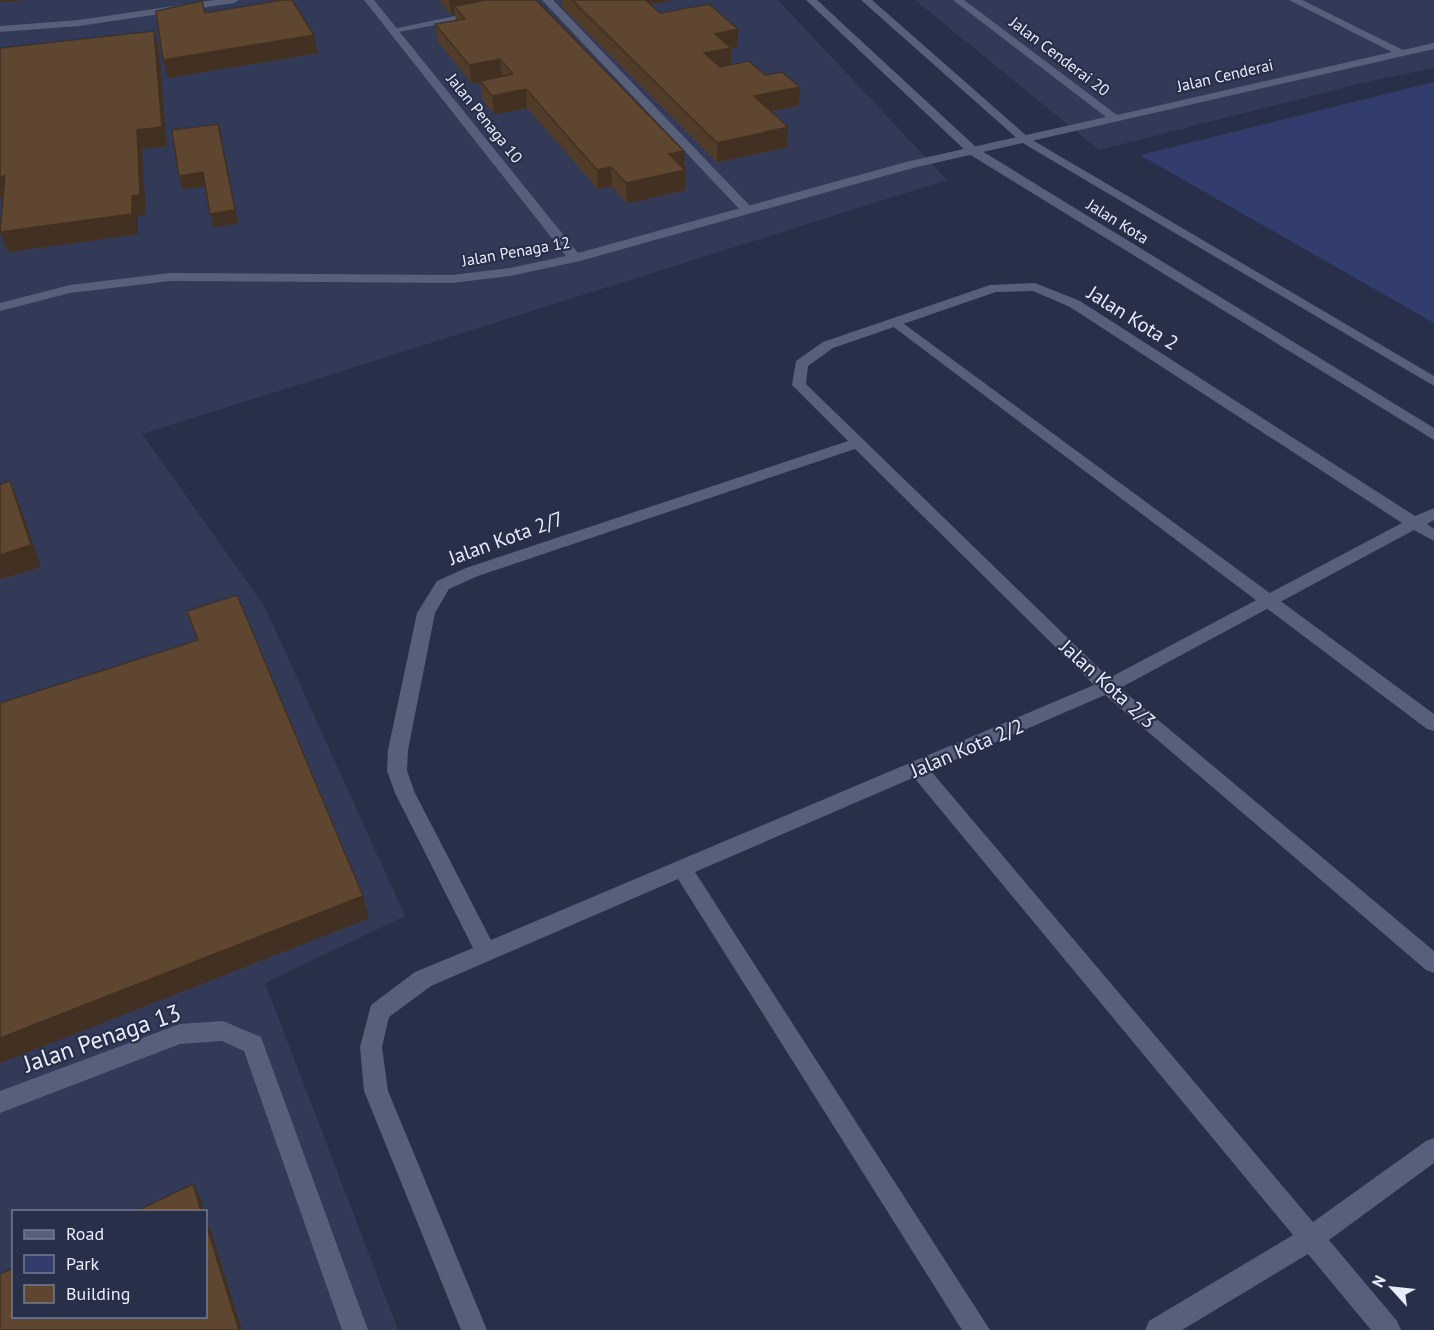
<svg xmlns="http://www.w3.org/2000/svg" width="1434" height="1330" font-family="'PT Sans',sans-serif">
<rect width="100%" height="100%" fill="#282f48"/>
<g fill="#323a58" fill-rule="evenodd">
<path d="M0 0H778L947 180 142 434 265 607 405 916 265 983 398 1330H0ZM14 1212H206V1316H14Z"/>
<path d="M915 0H1434V68L1370 81 1099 150Z"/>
</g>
<path fill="#323c6d" d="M1434 82V323L1140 155Z"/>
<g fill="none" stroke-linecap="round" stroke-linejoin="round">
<g fill="#575f7b" fill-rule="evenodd">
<path d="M542 0H553L751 207V213H743Z"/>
<path d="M479 11 484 14 483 16 393 33 388 30Z"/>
<path d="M896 318 1434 714V731L1427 729 891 325 889 322Z"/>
<path d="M918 762 925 764 1313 1222 1426 1141 1434 1138V1163L1329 1240 1397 1321 1401 1330H1371L1308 1254 1182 1330H1145L1149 1321 1293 1235 911 774 908 769 911 764Z"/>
</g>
<g fill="#575f7b" fill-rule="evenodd">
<path d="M214 0H239L234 3 79 26 0 32V26L79 20Z"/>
<path d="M364 0H374L578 253 906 162 1106 117 953 0H964L1117 115 1392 52 1289 0H1302L1403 50 1434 43V49L913 168 580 261 510 276 452 283 170 281 70 293 0 311V303L70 285 170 273 452 275 510 268 566 256Z"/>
<path d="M1035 283 1080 301 1415 516 1434 508V520L1427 524 1434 529V541L1414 530 1120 688 1434 951V973L1426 970 1105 695 695 872 990 1330H962L678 879 431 986 389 1017 382 1047 388 1091 487 1330H461L364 1091 360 1047 371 1005 415 972 473 948 395 793 387 771 388 750 417 613 437 581 466 568 848 441 792 385 796 361 823 342 990 285ZM1033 291 1070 307 1402 523 1109 678 806 384 808 366 833 348 996 292ZM855 449 1094 685 491 940 415 793 407 771 408 750 435 613 449 589 478 576Z"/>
<path d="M223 1021 261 1037 368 1330H342L244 1051 222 1041 180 1044 0 1113V1091L180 1024Z"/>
</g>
<g fill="#575f7b" fill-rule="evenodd">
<path d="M806 0H817L977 148 1434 428V440L969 154Z"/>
<path d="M861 0H872L1029 138 1434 376V386L1021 142Z"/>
</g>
</g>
<g fill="#513c2a">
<path d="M439 0H536L684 151 685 190 627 203 612 186 598 189 527 108 494 114 482 99 480 82 472 83 438 42 435 24 456 21 455 14 451 15Z"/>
<path d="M562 0H672L650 4 660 13 738 47 731 49V65L800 87 799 105 770 112 787 147 717 162 562 7Z"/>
</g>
<g fill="#423122">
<path d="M0 0H27L0 2Z"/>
<path d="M449 0H522L454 6 455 14 451 15Z"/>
<path d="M634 0H672L634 7Z"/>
<path d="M738 29V47L731 49V66L705 71 704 53 715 34Z"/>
<path d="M154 31 159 49 167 146 142 149 146 215 138 216V234L8 252 0 232 132 196 137 130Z"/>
<path d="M314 35 318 53 168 78 163 60Z"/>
<path d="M500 59 502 77 472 83 469 65Z"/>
<path d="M800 87 799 105 753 115 754 96Z"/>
<path d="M526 89 527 108 494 114 492 96Z"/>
<path d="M218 124 238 223 214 227 210 214Z"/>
<path d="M788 127 787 147 717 162V143Z"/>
<path d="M684 151 685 170 669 154Z"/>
<path d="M611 167 612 186 598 189 597 170Z"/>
<path d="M685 170V190L627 203 626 183Z"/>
<path d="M203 172 207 186 182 189 179 176Z"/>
<path d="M5 176 12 196 0 198V177Z"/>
<path d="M10 481 19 503 41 567 0 579V555Z"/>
<path d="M363 896 369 918 0 1063V1038Z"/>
<path d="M193 1184 200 1197 204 1212H201Z"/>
<path d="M206 1216 242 1330H239L206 1224Z"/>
</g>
<g fill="#5e4631" stroke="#423122" stroke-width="1.5">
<path d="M282 0H292L314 35 163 60 156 11 202 1 205 13Z"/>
<path d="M487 0H536L684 151 669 154 685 170 626 183 611 167 597 170 526 89 492 96 480 81 513 74 500 59 469 65 435 24 465 19 454 6Z"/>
<path d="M572 0H645L660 13 709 4 738 29 715 34 731 48 704 53 720 67 749 61 765 75 782 72 800 87 754 96 788 127 717 143Z"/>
<path d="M154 31 162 127 137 130 140 195 132 196V214L0 232 5 176 0 177V48Z"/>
<path d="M218 124 235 210 210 214 203 172 179 176 172 130Z"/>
<path d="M10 481 31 545 0 555V484Z"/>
<path d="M237 595 363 896 0 1038V703L198 640 187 611Z"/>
<path d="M193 1184 201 1212H134Z"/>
<path d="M206 1224 239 1330H0V1274L14 1268V1317H206Z"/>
</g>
<g text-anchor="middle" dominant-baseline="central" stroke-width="4.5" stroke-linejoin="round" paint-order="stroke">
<g font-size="16" fill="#e8edfd" stroke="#282f48">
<text transform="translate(1060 56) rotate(37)">Jalan Cenderai 20</text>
<text transform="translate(1225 75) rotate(-13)">Jalan Cenderai</text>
<text transform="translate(485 118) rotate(51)">Jalan Penaga 10</text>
<text transform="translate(1118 221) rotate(32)">Jalan Kota</text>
<text transform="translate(516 251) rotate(-10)">Jalan Penaga 12</text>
</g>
<g font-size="20" fill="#e8edfd" stroke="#282f48">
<text transform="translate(1133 318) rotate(32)">Jalan Kota 2</text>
<text transform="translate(506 538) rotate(-20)">Jalan Kota 2/7</text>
<text transform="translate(1108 684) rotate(42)">Jalan Kota 2/3</text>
<text transform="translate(967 748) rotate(-23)">Jalan Kota 2/2</text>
</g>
<g font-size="24" fill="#e8edfd" stroke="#282f48">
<text transform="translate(102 1038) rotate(-19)">Jalan Penaga 13</text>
</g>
</g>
<rect x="12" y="1210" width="195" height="108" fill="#282f48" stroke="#757b90" stroke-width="1.5"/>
<rect x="24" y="1230" width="30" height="9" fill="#575f7b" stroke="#757b90" stroke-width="1.5"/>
<text x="66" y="1240" font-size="18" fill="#e8edfd">Road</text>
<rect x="24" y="1255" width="30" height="18" fill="#323c6d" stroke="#757b90" stroke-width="1.5"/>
<text x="66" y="1270" font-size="18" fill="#e8edfd">Park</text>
<rect x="24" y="1285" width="30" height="18" fill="#5e4631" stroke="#757b90" stroke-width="1.5"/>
<text x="66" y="1300" font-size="18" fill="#e8edfd">Building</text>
<g transform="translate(1392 1288) rotate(297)" stroke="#282f48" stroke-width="4.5" paint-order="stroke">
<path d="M0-4.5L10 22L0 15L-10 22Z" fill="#e8edfd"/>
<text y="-9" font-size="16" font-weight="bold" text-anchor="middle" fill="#e8edfd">N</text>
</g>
</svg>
